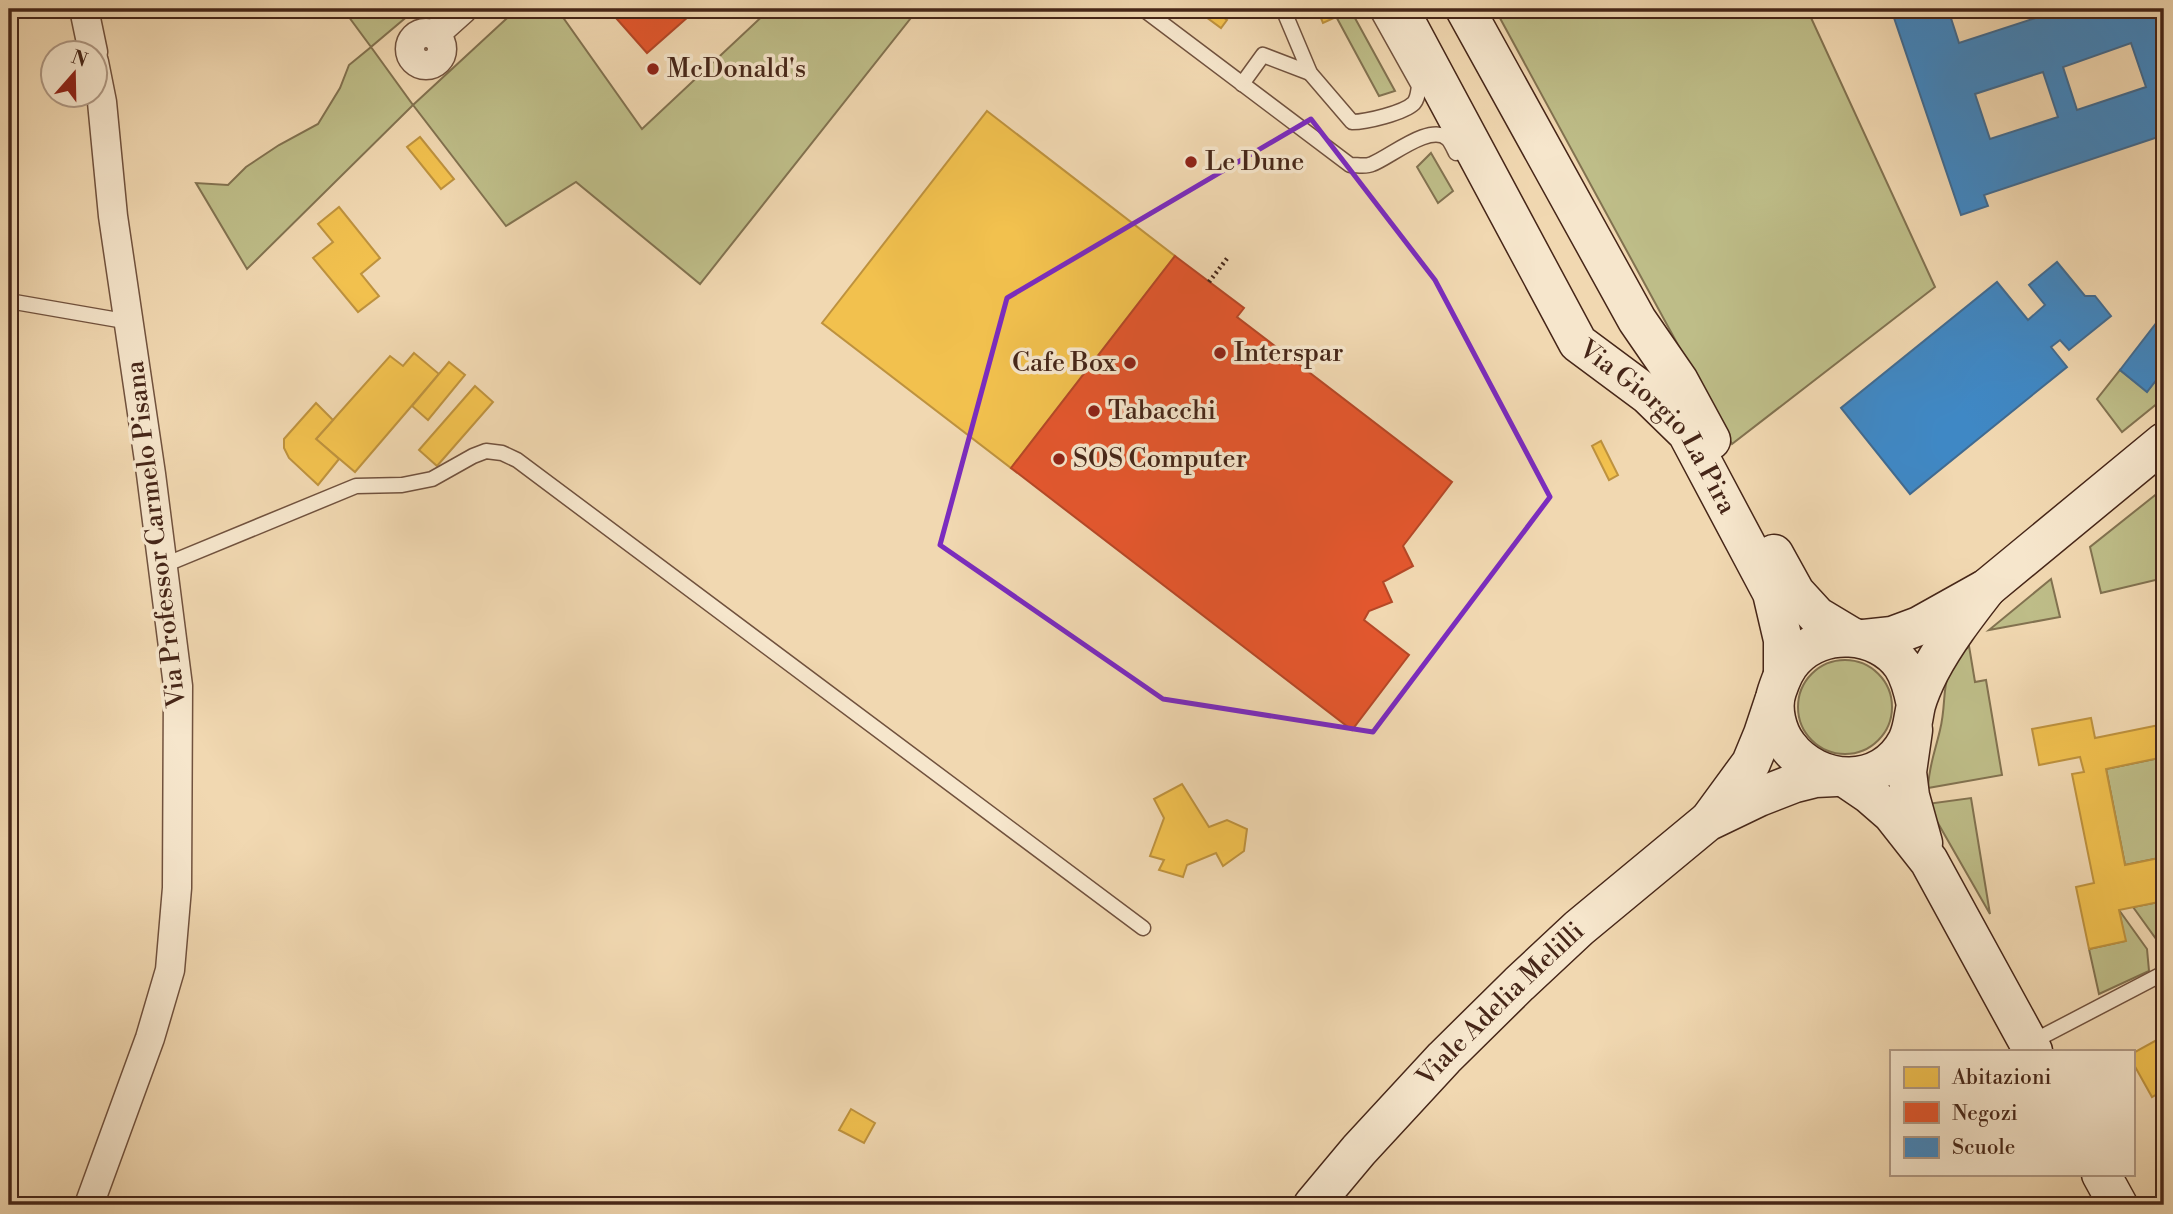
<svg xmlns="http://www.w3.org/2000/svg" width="2173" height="1214" font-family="'Libre Bodoni',serif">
<rect width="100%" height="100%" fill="#f1d8b1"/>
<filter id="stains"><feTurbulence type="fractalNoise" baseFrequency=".00286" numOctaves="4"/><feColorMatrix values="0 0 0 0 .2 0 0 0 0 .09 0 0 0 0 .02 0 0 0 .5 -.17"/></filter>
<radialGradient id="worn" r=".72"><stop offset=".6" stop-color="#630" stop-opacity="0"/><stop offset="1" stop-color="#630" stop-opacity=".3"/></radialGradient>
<g fill="#bebd88" stroke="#827250" stroke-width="2">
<path d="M343 9H416L371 47 413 105 517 9H557L642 129 770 9H918L700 284 576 182 506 226 413 105 247 269 196 183 228 185 246 167 279 145 318 124 340 88 349 65 371 47Z"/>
<path d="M1332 9H1350L1395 91 1379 96Z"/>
<path d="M1495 9H1807L1935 287 1732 444Z"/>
<path d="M1431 153 1453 191 1438 203 1417 167Z"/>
<path d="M2120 370 2147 391 2164 370V398L2122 432 2097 399Z"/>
<path d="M2164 488V578L2101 593 2090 547Z"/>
<path d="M2051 579 2060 617 1989 630Z"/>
<path d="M1969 646 1975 682 1986 680 2002 775 1928 788C1929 765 1935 752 1940 730 1949 694 1936 676 1969 646Z"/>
<circle cx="1845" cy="707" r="47"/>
<path d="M2164 757V857L2125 865 2106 769Z"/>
<path d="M1971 798 1990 914 1927 804Z"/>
<path d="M2164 901V939L2159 943 2133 907Z"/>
<path d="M2119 910 2147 949 2149 971 2099 994 2089 949 2125 941Z"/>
</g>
<g fill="#f2c14e" stroke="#be923e" stroke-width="2">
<path d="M1206 9H1212L1227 20 1221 28 1202 14Z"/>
<path d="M1317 9H1332L1336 17 1323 23Z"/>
<path d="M987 111 1175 256 1011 468 822 323Z"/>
<path d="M420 137 454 179 441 189 407 147Z"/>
<path d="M339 207 380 258 361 274 379 296 358 312 313 258 333 242 318 224Z"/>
<path d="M414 353 439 374 355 472 316 439 390 356 403 366Z"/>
<path d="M449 362 465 375 428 420 412 406Z"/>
<path d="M475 386 493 402 437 466 419 450Z"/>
<path d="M316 403 333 420 316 439 339 459 318 485 289 458 284 448V439Z"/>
<path d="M1601 441 1618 475 1609 480 1592 446Z"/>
<path d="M2091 718 2095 738 2164 724V757L2106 769 2125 865 2164 857V901L2119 910 2126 941 2089 949 2076 887 2094 883 2072 774 2084 772 2080 757 2039 765 2032 729Z"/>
<path d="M1182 784 1209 827 1227 820 1247 829 1244 851 1223 866 1216 853 1187 865 1183 877 1159 870 1164 860 1150 856 1164 818 1154 799Z"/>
<path d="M2164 1036V1090L2152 1097 2133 1063V1053Z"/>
<path d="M851 1109 875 1123 864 1143 839 1130Z"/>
</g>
<g fill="#e4572e" stroke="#b54827" stroke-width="2">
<path d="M608 9H697L647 53Z"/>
<path d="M1175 256 1244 308 1237 317 1452 482 1403 546 1413 566 1383 582 1392 602 1369 611 1364 620 1409 655 1352 730 1011 468Z"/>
</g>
<g fill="#3f88c5" stroke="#416b91" stroke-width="2" fill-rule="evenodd">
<path d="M1891 9H1948L1959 43 2063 9H2164V135L1984 195 1988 206 1961 215ZM2131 43 2146 87 2077 110 2063 67ZM2043 72 2058 117 1990 139 1975 94Z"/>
<path d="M2057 262 2085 296H2095L2111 316 2069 350 2060 340 2051 347 2067 367 1910 494 1841 408 1997 282 2028 320 2045 305 2029 285Z"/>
<path d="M2164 313V370L2147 392 2120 370Z"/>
</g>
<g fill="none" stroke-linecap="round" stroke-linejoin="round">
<defs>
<g id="lane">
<path d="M1143 9 1350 165C1358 165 1366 167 1372 164 1389 158 1431 122 1448 139 1451 142 1454 149 1456 153"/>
<path d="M1283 9 1310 73 1352 122C1366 122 1404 113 1414 103 1418 98 1418 92 1419 86L1376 9"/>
<path d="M1242 84 1263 55 1310 73"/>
<path d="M9 301 130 322"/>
<path d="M162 566 356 486 402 485 432 479 473 456 486 451 502 453 517 460 1143 928"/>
<path d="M2030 1043 2164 973"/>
</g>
<g id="street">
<path d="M84 9 93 52"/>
<circle cx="426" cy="49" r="16"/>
<path d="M434 35 463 9"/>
<path d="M89 1205 150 1038 170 970 177 888 178 686 151 474 113 216 102 102 94 62"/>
</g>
<g id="secondary">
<path id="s1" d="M1399 9 1578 343 1648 395 1687 433 1772 593 1783 640V673"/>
<path d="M1465 9 1637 320 1679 381 1711 440"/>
<path d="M1774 554 1795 592 1817 616 1852 637"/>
<path d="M1864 639 1892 636 1919 626 1987 588 2164 442"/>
<path d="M1916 705C1913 690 1910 677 1902 665 1878 631 1822 628 1794 659 1785 668 1781 679 1777 691 1771 708 1777 732 1788 746 1818 786 1882 789 1907 741 1913 729 1913 718 1916 705 1919 694 1925 681 1930 671 1946 641 1966 615 1987 588"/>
<path d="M1913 730 1907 772 1910 796 1923 843"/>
<path d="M1844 777 1869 794 1892 814 1929 861 2033 1051"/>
<path d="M1710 819 1751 763 1763 734 1774 701"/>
<path d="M2101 1174 2118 1205"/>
<path id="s2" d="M1313 1205 1359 1150 1444 1058 1519 984 1579 928 1707 822 1759 797 1795 783 1815 778 1836 777"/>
</g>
</defs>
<use href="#lane" stroke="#71523e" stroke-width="17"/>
<use href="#street" stroke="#71523e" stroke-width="31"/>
<use href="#secondary" stroke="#462618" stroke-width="41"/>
<path stroke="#462618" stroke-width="4.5" stroke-dasharray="2 3.5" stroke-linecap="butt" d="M1209 282 1229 256"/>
<use href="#lane" stroke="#f6e6cc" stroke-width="14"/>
<use href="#street" stroke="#f6e6cc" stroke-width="28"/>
<use href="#secondary" stroke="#f6e6cc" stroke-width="38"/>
</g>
<path fill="none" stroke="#7b2cbf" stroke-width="5" stroke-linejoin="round" d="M1311 119 1435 280 1550 497 1373 732 1163 699 940 545 1007 298Z"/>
<g fill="#8f2418" stroke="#f6e6cc" stroke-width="2.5">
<circle cx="653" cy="69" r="7"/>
<circle cx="1191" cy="162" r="7"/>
<circle cx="1220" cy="353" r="7"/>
<circle cx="1130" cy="363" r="7"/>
<circle cx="1094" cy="411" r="7"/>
<circle cx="1059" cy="459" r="7"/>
</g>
<g text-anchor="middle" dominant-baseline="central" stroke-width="7" stroke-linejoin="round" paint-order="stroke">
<g font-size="26" fill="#462618" stroke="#f6e6cc" text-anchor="start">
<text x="667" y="69">McDonald's</text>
<text x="1205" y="162">Le Dune</text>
<text x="1234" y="353">Interspar</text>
<text x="1116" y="363" text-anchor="end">Cafe Box</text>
<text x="1108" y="411">Tabacchi</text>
<text x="1073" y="459">SOS Computer</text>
</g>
<g font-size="26" fill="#462618" stroke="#f6e6cc">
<text stroke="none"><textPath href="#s1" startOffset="497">Via Giorgio La Pira</textPath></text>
<text transform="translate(156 534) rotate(-97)">Via Professor Carmelo Pisana</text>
<text stroke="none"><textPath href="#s2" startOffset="275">Viale Adelia Melilli</textPath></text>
</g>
</g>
<rect width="2173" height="1214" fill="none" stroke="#f1d8b1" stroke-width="35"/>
<rect x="10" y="10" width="2152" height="1193" fill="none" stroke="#462618" stroke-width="3.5"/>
<rect x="18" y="18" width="2138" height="1179" fill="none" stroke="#462618" stroke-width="2"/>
<rect x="1890" y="1050" width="245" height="126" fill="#f6e6cc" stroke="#b09984" stroke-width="2"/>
<rect x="1904" y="1067" width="35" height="21" fill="#f2c14e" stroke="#b09984" stroke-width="2"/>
<text x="1952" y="1084" font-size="21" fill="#462618">Abitazioni</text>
<rect x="1904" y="1102" width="35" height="21" fill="#e4572e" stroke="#b09984" stroke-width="2"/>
<text x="1952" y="1120" font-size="21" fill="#462618">Negozi</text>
<rect x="1904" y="1137" width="35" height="21" fill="#3f88c5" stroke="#b09984" stroke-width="2"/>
<text x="1952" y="1154" font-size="21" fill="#462618">Scuole</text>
<g transform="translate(74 74) rotate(20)"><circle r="33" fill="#f6e6cc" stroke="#b09984" stroke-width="2"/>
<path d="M0-5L12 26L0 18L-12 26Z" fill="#8f2418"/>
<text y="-10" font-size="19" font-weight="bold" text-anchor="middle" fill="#462618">N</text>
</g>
<rect width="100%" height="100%" filter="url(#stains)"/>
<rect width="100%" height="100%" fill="url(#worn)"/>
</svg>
